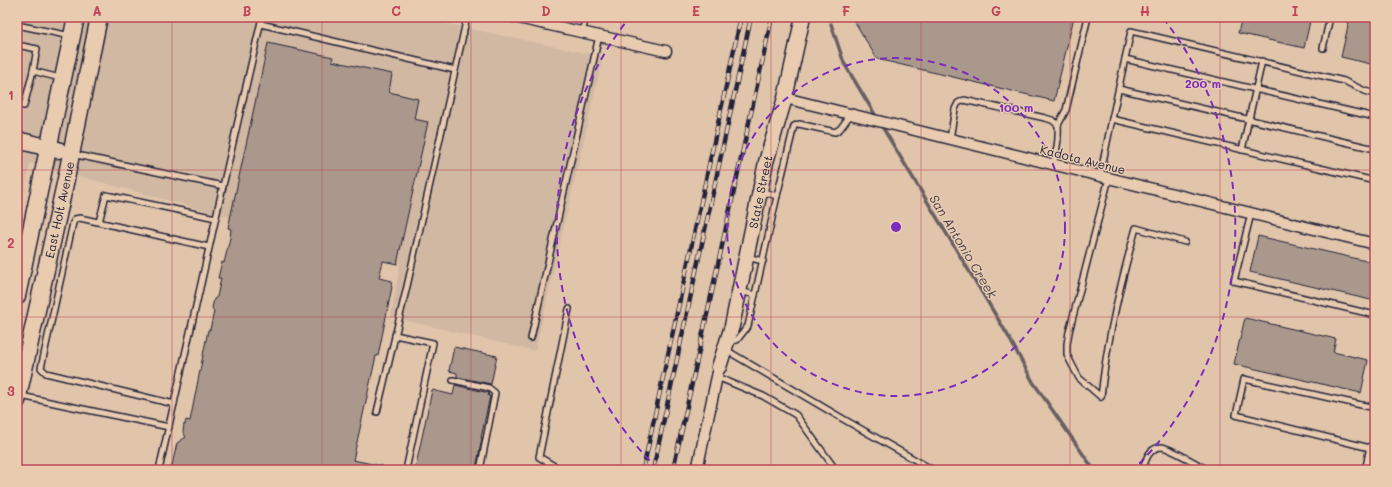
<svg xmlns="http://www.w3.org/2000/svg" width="1392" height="487" font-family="Mali,sans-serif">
<rect width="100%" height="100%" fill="#e1c5ab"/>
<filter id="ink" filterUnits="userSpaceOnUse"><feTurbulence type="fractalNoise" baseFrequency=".025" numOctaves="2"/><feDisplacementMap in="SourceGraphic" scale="8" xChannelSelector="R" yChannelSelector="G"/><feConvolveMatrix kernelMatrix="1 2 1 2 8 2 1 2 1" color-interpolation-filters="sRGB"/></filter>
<g filter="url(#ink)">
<path fill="#d1b8a2" d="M17 17H416L603 57 535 351 391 317 400 263 30 163 17 226Z"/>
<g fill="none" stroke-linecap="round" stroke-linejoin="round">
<g stroke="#695e64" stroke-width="3.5">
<path d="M831 24 844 63 877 118"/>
<path d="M880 123 1007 334 1033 382 1094 470"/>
</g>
</g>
<g fill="#ab988c" stroke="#22223b">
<path d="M852 17H1074L1054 101 877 59Z"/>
<path d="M1242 17H1311L1304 48 1238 33Z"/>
<path d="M1350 17H1375V65L1341 57Z"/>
<path d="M268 43 333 57 332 61 392 74 389 92 418 99 414 119 428 122 397 264 383 261 379 278 392 281 391 286 392 287 378 356H376L353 460 382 466V470H171L177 443 186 437 183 432 184 424 185 425 186 420 190 421 208 330H210L214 311 212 308 214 299 217 297 221 278H218L222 262 224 263 230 238 231 229 228 228Z"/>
<path d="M1258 236 1375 263V301L1250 272Z"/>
<path d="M1245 318 1336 339 1333 352 1368 360 1361 393 1234 364Z"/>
<path d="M454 347 497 356 491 384 457 377V373L449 371Z"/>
<path d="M455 385 489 393 488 396H490L481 438H482L476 468H474V470H415L432 390 453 395Z"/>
</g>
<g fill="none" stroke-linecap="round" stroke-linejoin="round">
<defs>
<g id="lane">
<path d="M261 24 455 70"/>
<path d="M17 25 71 36"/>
<path d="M582 32 586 17"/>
<path d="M17 45 37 49 33 71"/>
<path d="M1323 48 1330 17"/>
<path d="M1125 59 1375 117"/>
<path d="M1119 89 1375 149"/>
<path d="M1375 94 1365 91 1344 81 1131 31 1112 119 1375 181"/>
<path d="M17 104 24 106 33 71 60 78"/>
<path d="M1058 125 1066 110 1088 17"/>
<path d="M950 139 955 109 958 103 964 100 1045 118 1052 120 1058 125C1059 139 1057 151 1053 164"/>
<path d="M1242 150 1262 61"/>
<path d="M72 154 223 186 262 17"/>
<path d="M1100 176 1112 119"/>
<path d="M1109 178 1069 332 1067 344V355L1079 378 1101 397C1107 339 1120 284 1136 228L1185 242"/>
<path d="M777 196 794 126 799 124 835 132 840 129 851 114"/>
<path d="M1251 214 1234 281 1375 315"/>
<path d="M99 222 106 195 216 218"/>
<path d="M747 257 763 261"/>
<path d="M740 291 755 295"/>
<path d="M395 335 433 343 406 470"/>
<path d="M531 338 599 36"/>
<path d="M728 341 737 340 748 326 777 196 760 191"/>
<path d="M726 350 845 420 933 470"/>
<path d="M717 377 763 396 796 415 836 470"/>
<path d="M453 380 489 388 495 393 480 470"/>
<path d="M21 396 169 427"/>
<path d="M174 404 46 373 41 368 73 223 75 219 80 218 209 247"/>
<path d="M377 412 408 282 467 17"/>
<path d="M1374 449 1236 415 1244 379 1375 408"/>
<path d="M159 470 223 186"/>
<path d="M561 470 539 457 569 309"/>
<path d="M1143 470C1145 460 1149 447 1162 447 1170 448 1199 465 1208 470"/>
</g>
<g id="street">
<path d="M514 17 666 51"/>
<path d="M785 98 1375 244"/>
<path d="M697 470 719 367"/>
</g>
<g id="secondary">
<path id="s1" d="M719 367 732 326 766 162 785 98 803 17"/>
</g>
<g id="primary">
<path d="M17 140 58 150"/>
<path d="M17 296 76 17"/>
<path id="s2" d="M17 401 66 179 99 17"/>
<path d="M1371 470 1375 449"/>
</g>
</defs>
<use href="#lane" stroke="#22223b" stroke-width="8"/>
<use href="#street" stroke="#22223b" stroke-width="13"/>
<use href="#secondary" stroke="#22223b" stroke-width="17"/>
<use href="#primary" stroke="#22223b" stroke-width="19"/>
<use href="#lane" stroke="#e9ccb0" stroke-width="5"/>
<use href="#street" stroke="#e9ccb0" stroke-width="10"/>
<use href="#secondary" stroke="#e9ccb0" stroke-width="14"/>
<use href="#primary" stroke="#e9ccb0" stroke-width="16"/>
<defs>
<g id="rail">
<path d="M643 470 741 17"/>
<path d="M653 470 751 17"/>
<path d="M673 470 772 17"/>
</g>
</defs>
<use href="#rail" stroke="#22223b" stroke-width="4.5"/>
<use href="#rail" stroke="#e9ccb0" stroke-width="3" stroke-dasharray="9" stroke-linecap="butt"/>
</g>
</g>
<path fill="none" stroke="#c04558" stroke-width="1" stroke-opacity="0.55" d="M172 17V470M322 17V470M471 17V470M621 17V470M771 17V470M921 17V470M1070 17V470M1220 17V470M17 170H1375M17 317H1375"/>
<g fill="none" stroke="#7b2cbf" stroke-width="2" stroke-dasharray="7 5">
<circle cx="896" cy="227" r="169"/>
<path d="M658 469A339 339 0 0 1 629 18M1163 18A339 339 0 0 1 1134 469"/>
</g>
<g text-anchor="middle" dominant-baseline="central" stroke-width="3" stroke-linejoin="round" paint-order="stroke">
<g font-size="12" fill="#22223b" stroke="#e9ccb0">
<text transform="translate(1083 159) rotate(14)">Kadota Avenue</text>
<text stroke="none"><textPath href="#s1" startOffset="180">State Street</textPath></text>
<text stroke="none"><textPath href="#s2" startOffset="196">East Holt Avenue</textPath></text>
</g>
<g font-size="13" font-style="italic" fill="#454050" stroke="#e9ccb0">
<text transform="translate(964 246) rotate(59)">San Antonio Creek</text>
</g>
</g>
<circle cx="896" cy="227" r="6" fill="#7b2cbf" stroke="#e9ccb0" stroke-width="2"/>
<g font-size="12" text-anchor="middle" font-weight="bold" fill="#7b2cbf" stroke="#e9ccb0" stroke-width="3" stroke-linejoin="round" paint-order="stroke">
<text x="1203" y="88">200 m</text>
<text x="1016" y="112">100 m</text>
</g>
<rect width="1392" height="487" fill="none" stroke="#e9ccb0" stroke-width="44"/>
<rect x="22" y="22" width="1348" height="443" fill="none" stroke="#c04558" stroke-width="1.5"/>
<g font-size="13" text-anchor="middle" font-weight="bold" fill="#c04558">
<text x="97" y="16">A</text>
<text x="247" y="16">B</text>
<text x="396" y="16">C</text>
<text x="546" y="16">D</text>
<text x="696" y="16">E</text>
<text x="846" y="16">F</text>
<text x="996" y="16">G</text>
<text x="1145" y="16">H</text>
<text x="1295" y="16">I</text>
<text x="11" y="100">1</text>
<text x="11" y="248">2</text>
<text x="11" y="396">3</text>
</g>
</svg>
